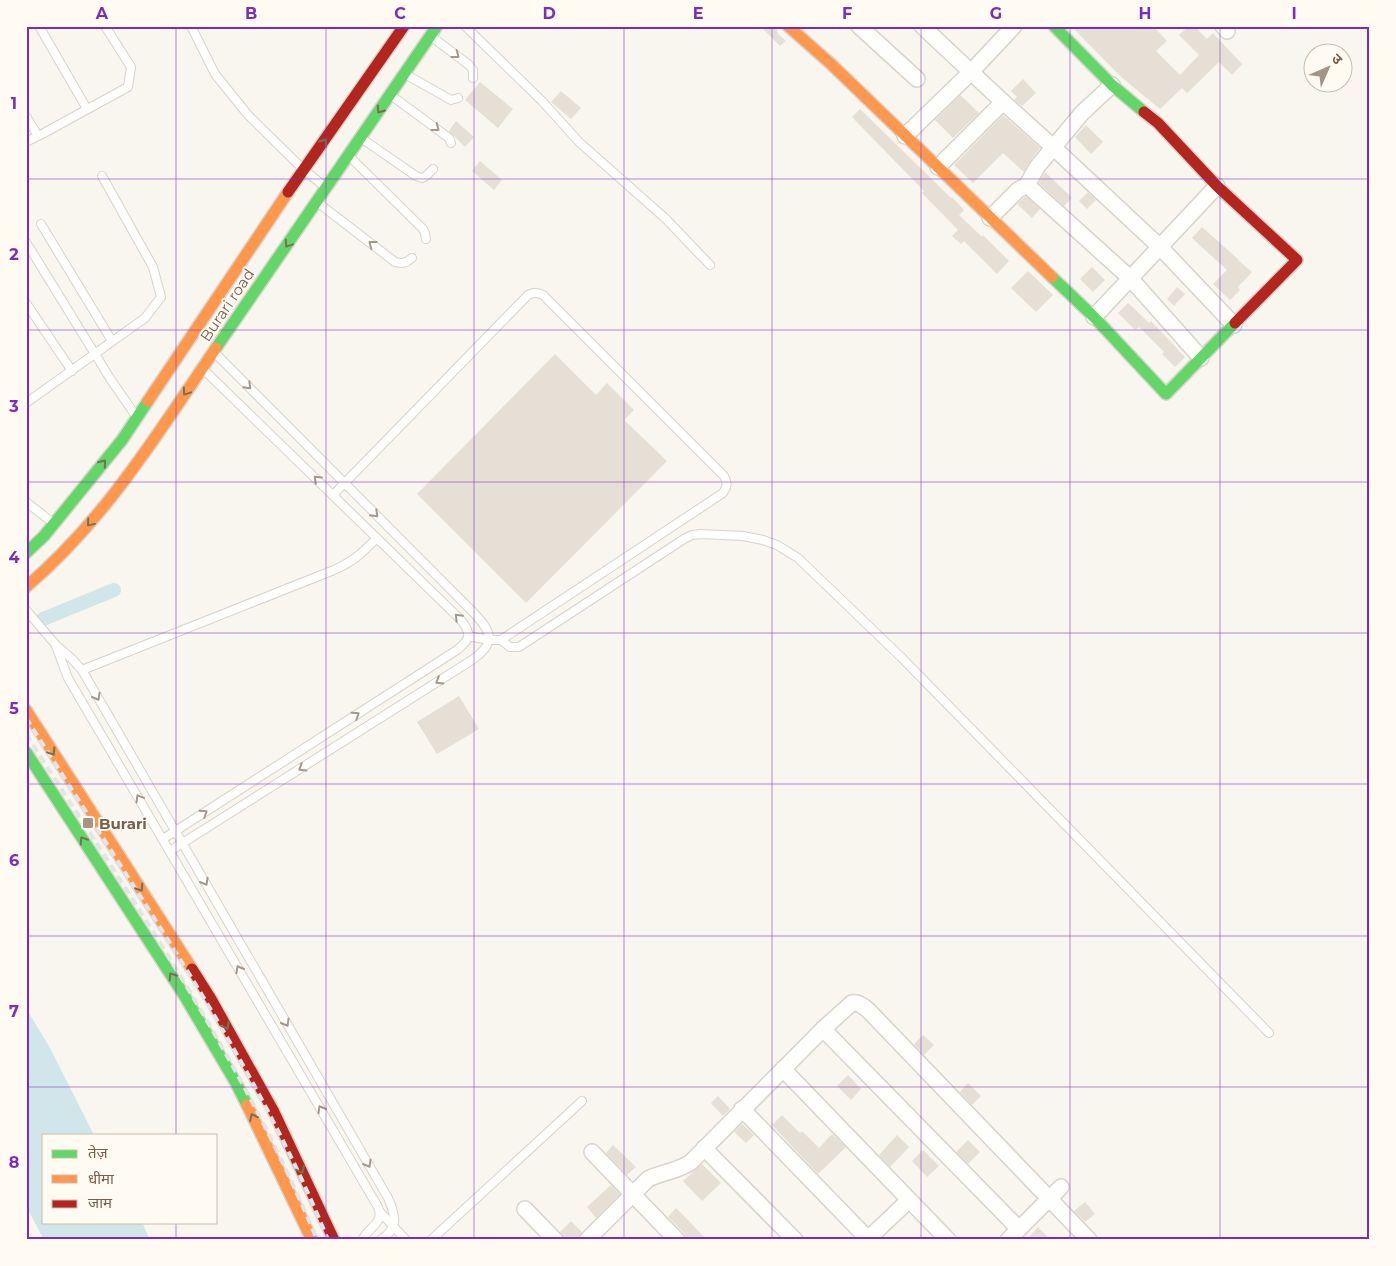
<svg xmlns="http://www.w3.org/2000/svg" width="1396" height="1266" font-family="Montserrat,'Noto Sans Devanagari',sans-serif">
<rect width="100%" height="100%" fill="#f8f6ef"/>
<path fill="#d0e6e9" d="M26 1008 50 1048 94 1135H44V1222H142L150 1240H44L26 1206Z"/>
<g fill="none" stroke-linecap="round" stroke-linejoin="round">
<path stroke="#d0e6e9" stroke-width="14" d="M43 619 114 590"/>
</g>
<g fill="#e5dfd6">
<path d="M760 26H775L779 35 786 41 780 46Z"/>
<path d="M1078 26H1153L1167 41 1156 51 1180 75 1199 55 1179 35 1189 26H1194L1207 39 1213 33 1242 64 1232 75 1219 62 1187 93 1182 88 1160 109 1120 76 1075 30Z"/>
<path d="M1023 79 1036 93 1022 106 1014 100 1017 97 1011 91Z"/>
<path d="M480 82 513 109 498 128 465 100Z"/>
<path d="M561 91 581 108 571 119 551 102Z"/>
<path d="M960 95 979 113 953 138 935 120Z"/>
<path d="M860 109 951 198 952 197 964 210 959 215 982 237 983 235 1009 261 997 274 964 241 961 244 952 236 958 230 922 193 924 191 852 117Z"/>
<path d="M1003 115 1040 148 1030 161 1024 172 1003 153 973 183 954 165Z"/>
<path d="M456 121 474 137 465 147 449 131Z"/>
<path d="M1086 125 1103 142 1091 154 1075 137Z"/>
<path d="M480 161 502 180 494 190 472 171Z"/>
<path d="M1045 172 1072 198 1064 206 1039 183Z"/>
<path d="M1088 192 1096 200 1087 209 1079 201Z"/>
<path d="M1026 196 1040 209 1032 218 1017 204Z"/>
<path d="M1202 227 1239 260H1238L1252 272 1238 287 1240 290 1230 300 1213 284 1227 270 1192 238Z"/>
<path d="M1092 267 1105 280 1093 292 1080 279Z"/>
<path d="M1028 271 1053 295 1036 312 1011 288Z"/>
<path d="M1177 287 1185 294 1174 306 1167 299Z"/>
<path d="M1128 303 1149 323 1151 321 1185 357 1175 367 1162 354 1164 352 1139 327 1135 330 1118 313Z"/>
<path d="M555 354 596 395 607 383 634 410 624 420 667 461 526 603 417 494Z"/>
<path d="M459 696 479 729 437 754 417 722Z"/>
<path d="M923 1035 934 1045 924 1055 914 1044Z"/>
<path d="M848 1075 861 1089 851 1100 837 1086Z"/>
<path d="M968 1083 981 1096 972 1105 960 1092Z"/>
<path d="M718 1096 730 1109 723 1116 711 1103Z"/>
<path d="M782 1115 800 1133 802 1131 819 1148 832 1134 846 1147 818 1174 772 1125Z"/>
<path d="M742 1124 754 1135 746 1143 734 1132Z"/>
<path d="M897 1135 909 1147 890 1167 879 1155Z"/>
<path d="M968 1140 980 1152 968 1164 956 1152Z"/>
<path d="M613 1145 636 1167 627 1175 606 1153Z"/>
<path d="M923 1150 939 1166 927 1177 912 1161Z"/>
<path d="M702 1164 721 1183 702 1201 683 1181Z"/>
<path d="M611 1185 620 1194 596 1218 587 1207Z"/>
<path d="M1085 1202 1095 1214 1085 1222 1074 1211Z"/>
<path d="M676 1208 686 1218 707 1240H686L684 1233 668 1217Z"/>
<path d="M571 1221 582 1232 578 1240H564L560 1232Z"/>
<path d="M1038 1227 1051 1240H1026Z"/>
</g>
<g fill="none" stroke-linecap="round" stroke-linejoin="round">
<defs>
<g id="lane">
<path d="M39 26 87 109"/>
<path d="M191 26 215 74 248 115 304 170 324 186"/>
<path d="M465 26 542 101 579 142 666 219 710 265"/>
<path d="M432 37 469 65 473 70V78"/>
<path d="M405 74 451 100 458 98"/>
<path d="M392 96 449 138 451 143"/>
<path d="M26 116 38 136"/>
<path d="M361 138 416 176 422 178 426 176 433 169"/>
<path d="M26 142 44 133 128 87 131 67 105 26"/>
<path d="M350 157 423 229 425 233 426 239"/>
<path d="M317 202 395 262C402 264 406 263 412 258"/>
<path d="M41 224 112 341"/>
<path d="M26 242 111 380 136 416"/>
<path d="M26 303 72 371"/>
<path d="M26 403 145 318 161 297 153 267 102 176"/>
<path d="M333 495 528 295C534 292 537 292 543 295L724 476C728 483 727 487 723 493L501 640H489L468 636"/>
<path d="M26 502 52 522"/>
<path d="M26 610 56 645 72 659 82 670 388 1198C396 1216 399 1229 380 1240"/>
<path d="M501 640 510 647H519L684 539 692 535 701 534 743 536 763 540 777 545 798 558 901 657 1269 1033"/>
<path d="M56 646 68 678 378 1207C385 1222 369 1227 362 1240"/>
<path d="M82 670 334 570C354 561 362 553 377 538"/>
<path d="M163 839 457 650C471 639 472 633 460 619L204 370"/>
<path d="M170 851 472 660C498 642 491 631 472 611L215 353"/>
<path d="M380 1212 406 1240"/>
<path d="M431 1240 582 1101"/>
</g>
<g id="street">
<path d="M859 26 917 79"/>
<path d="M922 26 1003 102 1053 147 1160 247 1234 325"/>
<path d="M1223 26 1227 31"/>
<path d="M905 136 971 72 1014 26"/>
<path d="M938 167 1003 102"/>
<path d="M1027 185 1130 278 1201 358"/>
<path d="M990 218 1018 190 1027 185 1037 167 1082 113 1112 85"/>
<path d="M1094 317 1217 186"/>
<path d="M783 1069 948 1240"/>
<path d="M742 1109 869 1240"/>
<path d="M704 1148 795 1240"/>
<path d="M592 1152 677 1240"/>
<path d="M525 1209 555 1240"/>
<path d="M1019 1229 823 1029 852 1003C859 1002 863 1006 868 1010L1089 1240"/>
<path d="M587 1240 648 1179C662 1172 679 1171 691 1162L823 1029"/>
<path d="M867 1240 909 1200"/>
<path d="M1008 1240 1061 1187"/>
</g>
<g id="fast">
<path d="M1054 26 1112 85 1144 112"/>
<path d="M1052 277 1094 317 1166 394 1235 323"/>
<path d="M216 348 437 26"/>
<path d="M26 553 44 536 122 440 148 401"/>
<path d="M26 752 184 995 236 1083 247 1105"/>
</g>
<g id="slow">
<path d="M788 26 831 64 1052 277"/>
<path d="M148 401 288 192"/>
<path d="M26 587C105 520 158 433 216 348"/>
<path d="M26 710 192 969"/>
<path d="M247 1105 312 1240"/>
</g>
<g id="jam">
<path d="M1144 112 1158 123 1217 186 1297 260 1235 323"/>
<path d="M288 192 404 26"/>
<path d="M192 969 211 999 274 1112 334 1240"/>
</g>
</defs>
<use href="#lane" stroke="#d8d3cc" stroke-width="10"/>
<use href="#street" stroke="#d8d3cc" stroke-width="18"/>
<use href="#fast" stroke="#d8d3cc" stroke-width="14"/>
<use href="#slow" stroke="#d8d3cc" stroke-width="14"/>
<use href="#jam" stroke="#d8d3cc" stroke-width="14"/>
<use href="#lane" stroke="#fefefd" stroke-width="8"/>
<use href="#street" stroke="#fefefd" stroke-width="15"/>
<use href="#fast" stroke="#63d668" stroke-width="11"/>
<use href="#slow" stroke="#ff974d" stroke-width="11"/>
<use href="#jam" stroke="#b3261e" stroke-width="11"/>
<g stroke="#e6e3e6" stroke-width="4" stroke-dasharray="8 5" stroke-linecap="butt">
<path d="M26 718C65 779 105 841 144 902 213 1010 280 1121 328 1240"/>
<path d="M26 734C131 898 243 1059 317 1240"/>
</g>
</g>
<defs><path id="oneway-chevron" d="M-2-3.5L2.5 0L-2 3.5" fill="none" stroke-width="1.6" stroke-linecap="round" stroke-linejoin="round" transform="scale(1.25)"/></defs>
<g stroke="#a7978b">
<use href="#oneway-chevron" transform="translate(456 55) rotate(37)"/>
<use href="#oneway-chevron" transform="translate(436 128) rotate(37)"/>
<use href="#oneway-chevron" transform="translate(372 244) rotate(-142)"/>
<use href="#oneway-chevron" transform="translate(248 386) rotate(45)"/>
<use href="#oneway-chevron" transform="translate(317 479) rotate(-136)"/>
<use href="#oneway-chevron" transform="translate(375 514) rotate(45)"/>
<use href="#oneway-chevron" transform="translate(458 617) rotate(-134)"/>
<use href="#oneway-chevron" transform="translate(439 681) rotate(148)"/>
<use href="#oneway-chevron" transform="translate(97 697) rotate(60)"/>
<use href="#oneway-chevron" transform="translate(356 715) rotate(-33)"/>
<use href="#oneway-chevron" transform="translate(302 768) rotate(148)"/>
<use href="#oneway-chevron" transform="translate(139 798) rotate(-121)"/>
<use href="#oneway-chevron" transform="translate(204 813) rotate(-33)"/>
<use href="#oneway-chevron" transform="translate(205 882) rotate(60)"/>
<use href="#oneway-chevron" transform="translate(239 969) rotate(-120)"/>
<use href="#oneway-chevron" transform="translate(286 1023) rotate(60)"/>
<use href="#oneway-chevron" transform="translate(321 1109) rotate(-120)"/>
<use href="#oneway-chevron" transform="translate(368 1164) rotate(60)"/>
</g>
<g stroke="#757151">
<use href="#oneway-chevron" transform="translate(380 110) rotate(125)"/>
<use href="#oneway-chevron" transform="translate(324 142) rotate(-55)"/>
<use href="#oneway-chevron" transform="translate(288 244) rotate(124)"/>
<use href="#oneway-chevron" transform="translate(186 392) rotate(124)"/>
<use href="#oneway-chevron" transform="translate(103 463) rotate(-51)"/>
<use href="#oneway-chevron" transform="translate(90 523) rotate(130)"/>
<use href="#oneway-chevron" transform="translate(52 752) rotate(58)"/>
<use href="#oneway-chevron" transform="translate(83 840) rotate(-123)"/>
<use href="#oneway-chevron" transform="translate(140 888) rotate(57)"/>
<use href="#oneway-chevron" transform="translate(172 976) rotate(-123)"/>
<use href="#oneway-chevron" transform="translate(226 1026) rotate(61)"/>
<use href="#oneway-chevron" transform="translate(253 1117) rotate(-116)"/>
<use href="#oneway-chevron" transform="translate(301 1170) rotate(65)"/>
</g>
<path fill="none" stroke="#7b2cbf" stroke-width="1" stroke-opacity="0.55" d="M176 26V1135M326 26V1240M474 26V1240M624 26V1240M772 26V1240M921 26V1240M1070 26V1240M1220 26V1240M26 179H1370M26 330H1370M26 482H1370M26 633H1370M26 784H1370M26 936H1370M26 1087H1370M176 1222V1240"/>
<rect fill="#a59486" stroke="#fffaf2" stroke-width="2" x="82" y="817" width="12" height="12" rx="2.5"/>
<g text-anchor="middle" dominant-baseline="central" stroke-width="4" stroke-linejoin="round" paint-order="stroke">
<g font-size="15" fill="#785f4d" stroke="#fffaf2">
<text transform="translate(227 305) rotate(-56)">Burari road</text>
</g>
<g font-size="15" font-weight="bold" fill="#785f4d" stroke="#fffaf2" text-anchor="start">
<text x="99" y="823">Burari</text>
</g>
</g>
<rect width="1396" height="1266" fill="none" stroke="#fffaf2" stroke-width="55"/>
<rect x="42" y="1134" width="175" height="90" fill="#fffaf2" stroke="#c9bcb0"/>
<rect x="52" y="1150" width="25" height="8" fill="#63d668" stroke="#c9bcb0"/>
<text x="88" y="1158" font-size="15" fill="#785f4d">तेज़</text>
<rect x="52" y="1175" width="25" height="8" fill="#ff974d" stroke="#c9bcb0"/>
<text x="88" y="1184" font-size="15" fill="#785f4d">धीमा</text>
<rect x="52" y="1200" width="25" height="8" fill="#b3261e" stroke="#c9bcb0"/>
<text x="88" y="1208" font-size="15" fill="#785f4d">जाम</text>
<g transform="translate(1328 68) rotate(45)"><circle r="24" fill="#fffaf2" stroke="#c9bcb0"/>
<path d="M0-4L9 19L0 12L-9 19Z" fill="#a59486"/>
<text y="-8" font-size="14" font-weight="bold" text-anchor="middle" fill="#785f4d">उ</text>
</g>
<rect x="28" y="28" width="1340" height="1210" fill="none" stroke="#7b2cbf" stroke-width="2"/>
<g font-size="16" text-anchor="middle" font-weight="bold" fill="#7b2cbf">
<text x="102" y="19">A</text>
<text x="251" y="19">B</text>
<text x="400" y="19">C</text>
<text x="549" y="19">D</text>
<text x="698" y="19">E</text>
<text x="847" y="19">F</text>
<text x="996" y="19">G</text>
<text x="1145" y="19">H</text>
<text x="1294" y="19">I</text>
<text x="14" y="109">1</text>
<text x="14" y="260">2</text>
<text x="14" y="412">3</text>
<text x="14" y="563">4</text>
<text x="14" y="714">5</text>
<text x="14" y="866">6</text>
<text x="14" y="1017">7</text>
<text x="14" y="1168">8</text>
</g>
</svg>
